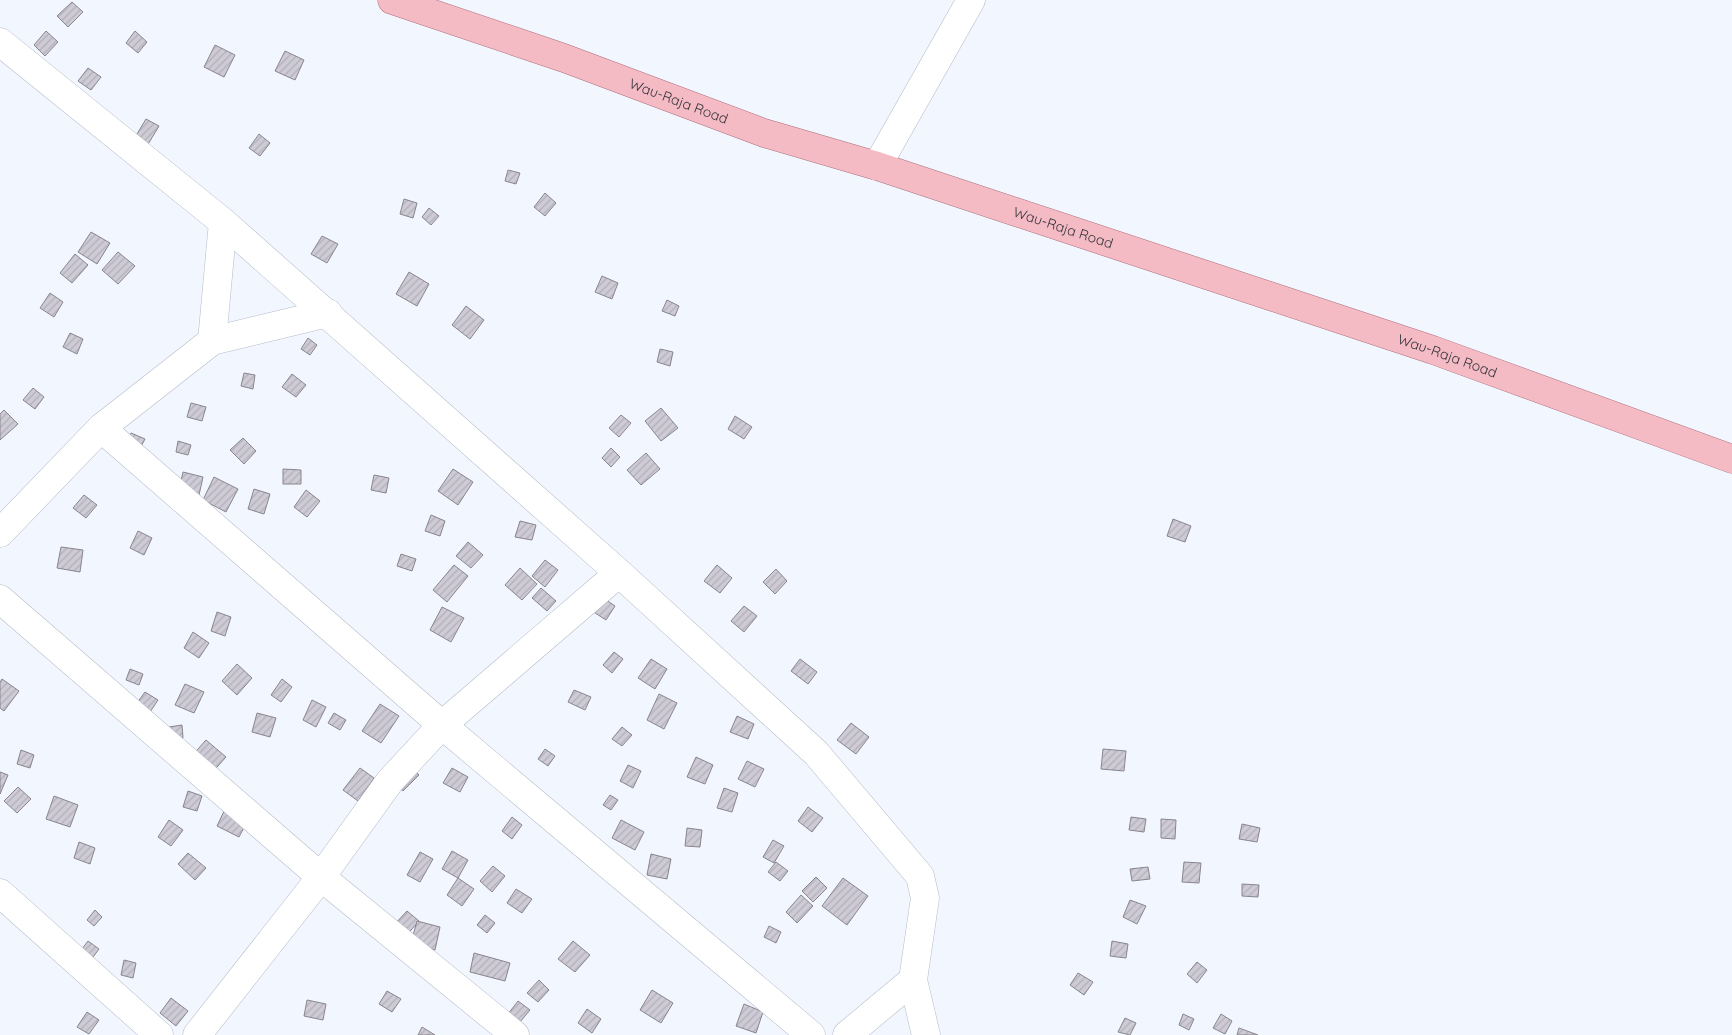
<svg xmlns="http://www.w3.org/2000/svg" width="1732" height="1035" font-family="Quicksand,sans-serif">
<defs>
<pattern id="building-hatch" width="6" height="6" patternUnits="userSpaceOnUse" patternTransform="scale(1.25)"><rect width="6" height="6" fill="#cecbd6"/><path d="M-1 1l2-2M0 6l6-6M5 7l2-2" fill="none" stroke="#b1afb8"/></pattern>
</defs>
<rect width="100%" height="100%" fill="#f1f6ff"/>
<g fill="url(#building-hatch)" stroke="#88858f">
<path d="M72 2 83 12 68 27 57 16Z"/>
<path d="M46 31 58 42 45 56 34 45Z"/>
<path d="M135 31 147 42 138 53 126 43Z"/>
<path d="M215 45 235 55 224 77 204 67Z"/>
<path d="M285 51 304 60 295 80 275 71Z"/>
<path d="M88 68 101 77 91 90 78 81Z"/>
<path d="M146 119 159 126 147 146 134 139Z"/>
<path d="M259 134 270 143 260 156 249 148Z"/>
<path d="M508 170 520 173 516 184 505 181Z"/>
<path d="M545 193 556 203 545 216 534 207Z"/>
<path d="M404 199 417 203 413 218 400 214Z"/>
<path d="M429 208 439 216 431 225 422 217Z"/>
<path d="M91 232 110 243 97 264 78 252Z"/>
<path d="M322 236 338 244 327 263 311 254Z"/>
<path d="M118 252 135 266 118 284 102 270Z"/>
<path d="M75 254 88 265 72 283 60 273Z"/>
<path d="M409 272 429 284 417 306 396 294Z"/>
<path d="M602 276 618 283 612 299 595 292Z"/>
<path d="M50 293 63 302 54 317 40 308Z"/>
<path d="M667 300 679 306 675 316 662 311Z"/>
<path d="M466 306 484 320 470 339 452 325Z"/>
<path d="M70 333 83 339 77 354 63 347Z"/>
<path d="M308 338 317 345 310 355 301 349Z"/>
<path d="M660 349 673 352 670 366 657 362Z"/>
<path d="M244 373 255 375 253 389 241 386Z"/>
<path d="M292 374 306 385 296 397 282 387Z"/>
<path d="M33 388 44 397 35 409 23 400Z"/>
<path d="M191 403 206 407 202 421 187 417Z"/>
<path d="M661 408 678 428 661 441 645 421Z"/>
<path d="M4 410 18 424 0 440V414Z"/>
<path d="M621 415 631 423 619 437 609 428Z"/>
<path d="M735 416 752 427 744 439 728 429Z"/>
<path d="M131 433 145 439 138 452 125 446Z"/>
<path d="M243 438 256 451 244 464 230 450Z"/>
<path d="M178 441 191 445 188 455 176 452Z"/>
<path d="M611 448 620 457 611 467 602 458Z"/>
<path d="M646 453 660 469 641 485 627 470Z"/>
<path d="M283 469 301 470V484H283Z"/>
<path d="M453 469 473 482 458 505 438 491Z"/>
<path d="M183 472 203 477 199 495 179 490Z"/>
<path d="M374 475 389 478 386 493 371 490Z"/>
<path d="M214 477 238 489 226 512 203 500Z"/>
<path d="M254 489 270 494 264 514 248 509Z"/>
<path d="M306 490 320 501 307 517 294 507Z"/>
<path d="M84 495 97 505 86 518 73 508Z"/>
<path d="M431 515 445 521 440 536 425 531Z"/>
<path d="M1173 519 1191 526 1185 542 1167 536Z"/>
<path d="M520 521 536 525 532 540 515 537Z"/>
<path d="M138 531 152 538 144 555 130 548Z"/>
<path d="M468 542 483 555 471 568 456 556Z"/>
<path d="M61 547 83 550 80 572 57 568Z"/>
<path d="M401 554 416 559 412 571 397 566Z"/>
<path d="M545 560 558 570 545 587 532 576Z"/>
<path d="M454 565 468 576 447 602 433 590Z"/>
<path d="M717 565 732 578 720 593 704 581Z"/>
<path d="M520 568 537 584 522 600 505 585Z"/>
<path d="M776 569 787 581 775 594 763 582Z"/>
<path d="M541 588 556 601 547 611 532 598Z"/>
<path d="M599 595 615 606 606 620 589 609Z"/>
<path d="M744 606 757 616 744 632 731 621Z"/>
<path d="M442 607 464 618 451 642 430 630Z"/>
<path d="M217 612 231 617 225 636 211 631Z"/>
<path d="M193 632 209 643 199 658 184 648Z"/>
<path d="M614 652 623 659 612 673 603 665Z"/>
<path d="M651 659 667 669 655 689 638 678Z"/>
<path d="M800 659 817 672 808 684 791 671Z"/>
<path d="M237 664 252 678 237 695 222 681Z"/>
<path d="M130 669 143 674 139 685 126 680Z"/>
<path d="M2 679 19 691 4 711 0 708V682Z"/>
<path d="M282 679 292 687 281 702 271 695Z"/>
<path d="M185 684 204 692 194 713 175 705Z"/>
<path d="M574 690 591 697 585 710 568 702Z"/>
<path d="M145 692 158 700 150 712 137 703Z"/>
<path d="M659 694 677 703 664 729 647 720Z"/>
<path d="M312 700 326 707 316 727 303 720Z"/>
<path d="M380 704 399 716 381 743 362 731Z"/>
<path d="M257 713 276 718 270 737 252 732Z"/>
<path d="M334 713 346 720 340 730 328 723Z"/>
<path d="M737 716 754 724 748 739 730 732Z"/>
<path d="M851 723 869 737 856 754 837 740Z"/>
<path d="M182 725 183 738 171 739 169 727Z"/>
<path d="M622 727 632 735 622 746 612 739Z"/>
<path d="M206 740 226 757 210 775 190 758Z"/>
<path d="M545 749 555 756 548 766 538 759Z"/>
<path d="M1103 749 1126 751 1124 771 1101 769Z"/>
<path d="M21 750 34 755 30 768 17 764Z"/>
<path d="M696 757 713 765 705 784 687 777Z"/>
<path d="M747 761 764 769 755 787 738 779Z"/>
<path d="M409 765 419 775 403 791 393 782Z"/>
<path d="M628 765 641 771 633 788 620 781Z"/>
<path d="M360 768 374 778 358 801 343 790Z"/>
<path d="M452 768 468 777 460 792 443 783Z"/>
<path d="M0 772 8 775 0 794Z"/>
<path d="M18 787 31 799 17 813 4 801Z"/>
<path d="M724 788 738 793 732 812 717 808Z"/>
<path d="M188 791 202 796 197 811 183 807Z"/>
<path d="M610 795 618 800 611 810 603 805Z"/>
<path d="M54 796 78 805 70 827 46 819Z"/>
<path d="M226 807 249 818 239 837 217 826Z"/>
<path d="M808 807 823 818 812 832 798 821Z"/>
<path d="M512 817 522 825 512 839 502 831Z"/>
<path d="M1131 817 1146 819 1144 832 1129 830Z"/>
<path d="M1161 819 1176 820 1175 839 1161 838Z"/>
<path d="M169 820 183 830 171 846 158 837Z"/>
<path d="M621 820 644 832 635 850 612 838Z"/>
<path d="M1242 824 1260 828 1257 842 1239 839Z"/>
<path d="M687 828 702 830 700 847 685 846Z"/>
<path d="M773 840 784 846 774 863 763 857Z"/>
<path d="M79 842 95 848 90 864 74 858Z"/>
<path d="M452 851 468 860 458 878 442 869Z"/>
<path d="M420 852 433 859 420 882 407 875Z"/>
<path d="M188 853 206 868 195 880 178 864Z"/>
<path d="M651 854 671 859 667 879 647 875Z"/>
<path d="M776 862 788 871 780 881 768 872Z"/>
<path d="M1184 862 1201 863 1199 883 1182 882Z"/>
<path d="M493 866 505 876 492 892 480 881Z"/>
<path d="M1148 867 1150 879 1132 881 1130 869Z"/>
<path d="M816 877 827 888 813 902 802 891Z"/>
<path d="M458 878 474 889 462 906 447 895Z"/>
<path d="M843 878 868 896 847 925 822 906Z"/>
<path d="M1242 884 1259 885 1258 897 1242 896Z"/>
<path d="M516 889 532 899 522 913 507 903Z"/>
<path d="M801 895 813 906 797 923 786 912Z"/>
<path d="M1130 900 1146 906 1137 924 1123 917Z"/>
<path d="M95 910 102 917 94 926 87 920Z"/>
<path d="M407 911 419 921 404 938 392 927Z"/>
<path d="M485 915 495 923 487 933 477 925Z"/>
<path d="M417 921 440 927 435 950 411 943Z"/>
<path d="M769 926 781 932 776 943 764 937Z"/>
<path d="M88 941 99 949 90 961 79 953Z"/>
<path d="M573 941 590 955 575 972 558 959Z"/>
<path d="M1112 941 1128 944 1126 958 1110 956Z"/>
<path d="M474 953 510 963 505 981 470 972Z"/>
<path d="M124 960 136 963 133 978 121 975Z"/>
<path d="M1197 962 1207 970 1197 983 1187 974Z"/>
<path d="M1078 973 1093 982 1084 995 1070 985Z"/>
<path d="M539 980 549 990 538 1002 527 993Z"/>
<path d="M652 990 673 1003 661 1023 640 1010Z"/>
<path d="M387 991 401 999 392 1012 379 1004Z"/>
<path d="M171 998 188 1011 176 1026 160 1013Z"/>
<path d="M307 1000 326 1004 323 1020 304 1016Z"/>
<path d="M518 1001 530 1010 520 1022 508 1014Z"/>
<path d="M744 1004 763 1012 756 1033 736 1026Z"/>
<path d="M587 1009 601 1019 592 1033 578 1023Z"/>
<path d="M87 1012 99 1020 89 1034 77 1027Z"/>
<path d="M1183 1014 1194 1019 1189 1030 1179 1025Z"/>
<path d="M1221 1014 1232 1021 1225 1034 1213 1028Z"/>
<path d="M1125 1018 1136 1023 1130 1035 1118 1032Z"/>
<path d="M422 1027 435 1035H418Z"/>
<path d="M1239 1028 1258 1035H1237Z"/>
</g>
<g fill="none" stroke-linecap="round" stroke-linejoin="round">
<defs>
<g id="minor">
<path d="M0 42 223 222 619 573 816 753 920 876 925 898 913 980 926 1035"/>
<path d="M877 166 971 0"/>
<path d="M212 341 223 222"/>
<path d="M101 428 442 725 811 1035"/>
<path d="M0 533 101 428 212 341 328 313"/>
<path d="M0 599 321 877 515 1035"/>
<path d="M0 893 159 1035"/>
<path d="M197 1035 321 877 390 781 442 725 619 573"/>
<path d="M847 1035 913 980"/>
</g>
<g id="major">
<path id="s1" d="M392 0 564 58 764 133 877 166 1433 350 1732 459"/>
</g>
</defs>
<use href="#minor" stroke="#b5bbc6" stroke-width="29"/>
<use href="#major" stroke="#ad6f7a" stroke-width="29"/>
<use href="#minor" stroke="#fff" stroke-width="28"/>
<use href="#major" stroke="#f5bbc4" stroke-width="28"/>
</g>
<g text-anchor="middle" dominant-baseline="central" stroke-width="4" stroke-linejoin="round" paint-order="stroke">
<g font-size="14" fill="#33353a" stroke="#fff">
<text stroke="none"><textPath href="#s1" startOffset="304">Wau-Raja Road</textPath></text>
<text stroke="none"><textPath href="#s1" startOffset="709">Wau-Raja Road</textPath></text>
<text stroke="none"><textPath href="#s1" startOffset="1114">Wau-Raja Road</textPath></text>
</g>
</g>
</svg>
